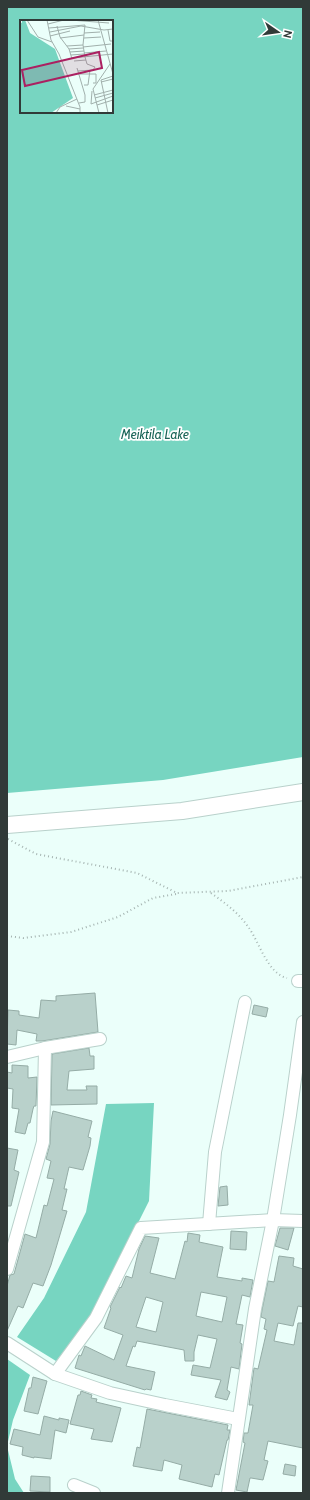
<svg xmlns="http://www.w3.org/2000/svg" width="310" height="1500" font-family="Cabin,sans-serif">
<rect width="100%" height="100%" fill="#ebfffa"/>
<g fill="#77d5c1" fill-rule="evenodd">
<path d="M7 7H303V757L163 780 7 793ZM21 21H112V112H21Z"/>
<path d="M154 1103 149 1201 90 1319 56 1361 17 1337 44 1298 86 1212 106 1104Z"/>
<path d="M7 1359 30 1375 13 1420 7 1446 15 1479 24 1493H7Z"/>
</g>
<g fill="#b9d1cb" stroke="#95aca6" fill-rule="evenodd">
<path d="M95 993 98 1032 42 1041H36L37 1034 17 1030 16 1045 7 1044 8 1010 19 1011V1015L39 1018 41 1000 56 1001V996Z"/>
<path d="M254 1005 268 1008 266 1017 252 1014Z"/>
<path d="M89 1048 90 1056H94V1069L69 1071 67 1090H87L86 1086H97V1104L51 1105 52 1054Z"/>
<path d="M12 1065 28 1066V1078L37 1077 36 1106H34L33 1109 30 1123H28L25 1134 15 1132 19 1109 12 1108 13 1089 7 1088V1072L12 1073Z"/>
<path d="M53 1111 92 1121 88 1137 91 1138 90 1146 83 1170 69 1167 64 1189H67L62 1210 67 1211 51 1265 43 1286 33 1283 23 1308 18 1306 7 1331V1286L10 1275 14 1274 25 1234 36 1238 44 1205 47 1206 54 1179 47 1178 51 1161 46 1159 50 1144 51 1121Z"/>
<path d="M7 1148 18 1150 14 1170 19 1172 11 1206H7Z"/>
<path d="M227 1186 228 1205 218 1206 220 1187Z"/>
<path d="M280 1228H294L288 1250 275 1246Z"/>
<path d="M231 1231 247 1232 246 1250 230 1249Z"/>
<path d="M188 1233 200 1235 199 1242 223 1247 217 1277 242 1281V1278L253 1280 250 1297 242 1295 236 1324 243 1325 240 1343 242 1344 239 1369 231 1367 227 1390 230 1392 227 1400 215 1397 221 1380 191 1375 193 1365 210 1368 217 1339 198 1335 194 1352V1361H185L184 1350 137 1341 135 1347 133 1346 126 1366 155 1372 151 1390 146 1389 145 1390 75 1368 79 1355 81 1356 85 1346 114 1360 123 1335 104 1328 111 1308 110 1307 120 1287 121 1288 126 1276 132 1278 139 1249 145 1236 159 1238 150 1273 175 1279 185 1241 187 1242ZM201 1292 227 1297 222 1322 196 1316ZM146 1297 163 1302 156 1332 136 1327Z"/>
<path d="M279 1256 294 1258 293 1266 303 1269V1307L298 1306 293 1326 278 1323 274 1341 294 1345 298 1323H303V1448L268 1441 264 1460 268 1461 263 1480 251 1478H250L247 1492 236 1490 245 1443 243 1442 244 1433H248L253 1405H249L254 1368 258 1369 267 1330 264 1329 266 1319 261 1317 262 1310 268 1281 274 1282Z"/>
<path d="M33 1377 47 1381 38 1414 24 1411 29 1388H31Z"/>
<path d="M81 1391 92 1395 91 1398 97 1399 96 1402 121 1408 112 1442 91 1439 94 1429 70 1424 78 1395H80Z"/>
<path d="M147 1409 228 1425 227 1430H230L228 1440H227L219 1475 215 1474 212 1487 179 1479 182 1465 164 1460 162 1471 133 1466 137 1447 140 1448Z"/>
<path d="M44 1416 59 1420V1418L69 1420 66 1433 55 1430 51 1459 34 1457V1458L22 1455 23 1447 10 1444 14 1429 40 1435Z"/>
<path d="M285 1464 296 1466 295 1476 283 1474Z"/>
<path d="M31 1476 50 1477V1492L30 1491Z"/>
</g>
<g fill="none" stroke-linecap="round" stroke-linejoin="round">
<defs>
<g id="minor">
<path d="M298 981H303"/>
<path d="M7 1057 45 1048 100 1039"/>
<path d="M209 1224 215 1152 245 1002"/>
<path d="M7 1269 43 1142 45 1048"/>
<path d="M7 1343 55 1374 96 1318 141 1228 273 1220 303 1221"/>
<path d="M55 1374 110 1393 165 1405 238 1419"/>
<path d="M74 1485 94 1493"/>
<path d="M228 1493 255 1309 273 1220 290 1115 303 1022"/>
</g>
<path id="major" d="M7 825 182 811 303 792"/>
</defs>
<use href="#minor" stroke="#b9d1cb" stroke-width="14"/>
<use href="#major" stroke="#b9d1cb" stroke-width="18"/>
<g stroke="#a6b5b2" stroke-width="2" stroke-dasharray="1 3" stroke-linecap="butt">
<path d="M8 839 36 854 137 873 177 893 228 891 303 877"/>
<path d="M211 893C225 903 239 913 249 928 259 942 268 974 287 978"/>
<path d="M7 936 23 938 71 932 118 917 153 898 176 894"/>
</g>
<use href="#minor" stroke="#fff" stroke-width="12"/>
<use href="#major" stroke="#fff" stroke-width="16"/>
</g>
<g text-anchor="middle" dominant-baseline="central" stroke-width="3.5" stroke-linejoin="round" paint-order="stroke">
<g font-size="13" font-style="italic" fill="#1a6558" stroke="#fff">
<text x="155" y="434">Meiktila Lake</text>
</g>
</g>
<g transform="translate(20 20)">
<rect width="93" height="93" fill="#ebfffa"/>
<path d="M2 0H5L10 13 35 29 53 78 31 93H0V2L2 3Z" fill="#77d5c1"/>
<path fill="none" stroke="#a1b0ac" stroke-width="1" d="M7 0 18 17 32 22M27 0 31 20 39 34 60 87V93M50 0 89 3M78 0 93 54M28 4 44 0M37 6 40 17 49 29 52 39M29 8 65 5 63 25 65 37 67 44 75 47 73 50 58 51M88 10 90 21H93M30 12 61 6 84 10 93 9M64 13 80 12M30 16 50 11M40 18 64 15M64 18 81 17M47 26 63 25M63 27 91 24M49 29 63 28M50 32 64 31M64 33 86 31M51 35 64 34M52 38 93 34M54 41 66 40M57 48 65 75V82L59 83M60 54H76V63H73M81 60 88 93M81 60 93 56M81 62 93 59M64 65H68L70 50M72 71 71 84 93 76M74 75 93 70M75 78 93 73M77 85 93 80M46 86 60 89M36 93 40 87 57 79M79 93 73 69 90 44"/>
<path fill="#ab2061" fill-opacity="0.15" stroke="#ab2061" stroke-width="2" d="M79 32 82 48 5 66 2 50Z"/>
<rect width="93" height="93" fill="none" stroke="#313a38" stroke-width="2"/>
</g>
<rect width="310" height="1500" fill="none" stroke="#313a38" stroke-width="16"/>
<g transform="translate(278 32) rotate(103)" stroke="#ffffff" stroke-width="3" paint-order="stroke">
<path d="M0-3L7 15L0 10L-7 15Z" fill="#313a38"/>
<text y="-6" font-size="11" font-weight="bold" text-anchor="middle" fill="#313a38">N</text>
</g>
</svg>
